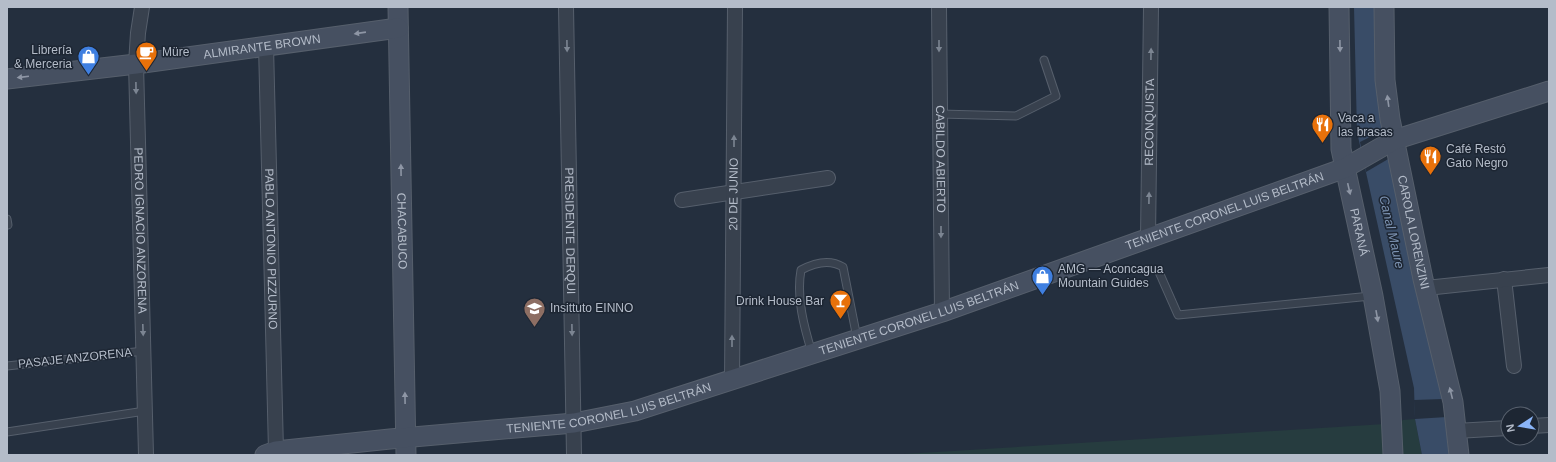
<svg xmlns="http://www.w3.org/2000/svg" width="1556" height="462" font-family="Helvetica,sans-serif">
<rect width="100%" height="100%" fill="#242f3e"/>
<g fill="#263c3f">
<path d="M1415 419 1422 455H1401L1400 422 1403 420Z"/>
<path d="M1385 424 1386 455H888Z"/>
</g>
<path fill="#394c67" d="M1354 7H1377L1442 388 1449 455H1422L1415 419 1414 388 1357 132Z"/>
<g fill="#242f3e">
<path d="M1384 130 1390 158 1366 172 1360 142Z"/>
<path d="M1443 399 1447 417 1415 419 1414 400Z"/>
</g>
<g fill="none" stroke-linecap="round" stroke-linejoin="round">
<defs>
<g id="lane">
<path d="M940 114 1016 116 1056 96 1044 60"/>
<path d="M7 219 8 225"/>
<path d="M1159 272 1178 315 1371 296"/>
<path d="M812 353C804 327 796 297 801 270 814 263 830 259 843 267L857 338"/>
<path d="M7 366 144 351"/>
<path d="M7 432 145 411"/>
</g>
<g id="street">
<path id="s1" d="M142 7 138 33 136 64 146 455"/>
<path id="s2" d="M566 7 574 455"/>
<path id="s3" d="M939 7 942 312"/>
<path id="s4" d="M266 46 276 451"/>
<path d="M682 200 828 178"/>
<path id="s5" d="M1148 237 1151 7"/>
<path d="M1504 279 1514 366"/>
<path d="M1426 288 1549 275"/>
<path id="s6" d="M732 380 735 7"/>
<path d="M1532 426 1549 425"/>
<path d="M1456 431 1508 428"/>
</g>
<g id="secondary">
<path id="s7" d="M398 7 406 455"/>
<path id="s8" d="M1339 7 1341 149 1373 296 1390 391 1393 455"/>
<path id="s9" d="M1384 7 1385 80 1390 119 1423 279 1453 402 1459 455"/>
<path id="s10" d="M7 79 136 64 398 28"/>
<path id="s11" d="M265 455 276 451 390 439 574 423 635 411 942 312 1345 168 1394 140 1549 91"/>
</g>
</defs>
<use href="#lane" stroke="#565f6c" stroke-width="9"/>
<use href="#street" stroke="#565f6c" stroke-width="16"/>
<use href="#secondary" stroke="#565f6c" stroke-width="21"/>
<use href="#lane" stroke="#38414e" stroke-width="7"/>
<use href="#street" stroke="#38414e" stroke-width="14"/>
<use href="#secondary" stroke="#465061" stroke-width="19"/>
</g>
<defs><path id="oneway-solid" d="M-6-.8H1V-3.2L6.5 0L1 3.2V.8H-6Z"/></defs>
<g fill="#8e96a5">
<use href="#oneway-solid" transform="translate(360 33) rotate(172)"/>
<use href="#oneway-solid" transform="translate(1340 46) rotate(89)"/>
<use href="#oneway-solid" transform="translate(23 77) rotate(173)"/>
<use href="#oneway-solid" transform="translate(1388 101) rotate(-98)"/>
<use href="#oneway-solid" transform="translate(401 170) rotate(-91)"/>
<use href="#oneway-solid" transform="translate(1349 189) rotate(77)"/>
<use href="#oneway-solid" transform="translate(1377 316) rotate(80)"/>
<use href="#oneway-solid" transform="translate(1451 393) rotate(-104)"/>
<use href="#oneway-solid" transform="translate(405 398) rotate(-91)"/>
</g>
<g fill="#7c8592">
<use href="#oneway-solid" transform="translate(567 46) rotate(89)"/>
<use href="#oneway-solid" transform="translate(939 46) rotate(90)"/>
<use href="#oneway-solid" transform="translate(1151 54) rotate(-89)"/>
<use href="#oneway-solid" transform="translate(136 88) rotate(89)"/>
<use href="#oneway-solid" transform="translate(734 141) rotate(-90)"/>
<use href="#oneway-solid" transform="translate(1149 198) rotate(-89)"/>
<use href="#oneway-solid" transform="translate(941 232) rotate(90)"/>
<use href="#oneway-solid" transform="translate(143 330) rotate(88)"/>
<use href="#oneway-solid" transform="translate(572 330) rotate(89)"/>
<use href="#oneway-solid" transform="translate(732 341) rotate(-90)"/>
</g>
<defs>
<symbol id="cafe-pin" viewBox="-11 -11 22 30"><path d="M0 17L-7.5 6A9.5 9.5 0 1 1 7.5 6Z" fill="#e8710a" stroke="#1d2633"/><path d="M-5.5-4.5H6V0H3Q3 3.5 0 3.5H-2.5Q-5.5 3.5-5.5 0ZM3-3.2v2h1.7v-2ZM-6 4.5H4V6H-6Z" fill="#fff"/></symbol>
<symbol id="shop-pin" viewBox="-11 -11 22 30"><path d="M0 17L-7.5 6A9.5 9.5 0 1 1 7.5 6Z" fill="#3f7fe0" stroke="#1d2633"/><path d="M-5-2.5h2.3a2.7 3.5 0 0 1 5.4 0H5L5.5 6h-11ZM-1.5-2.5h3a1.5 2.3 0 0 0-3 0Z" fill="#fff"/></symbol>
<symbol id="restaurant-pin" viewBox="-11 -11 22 30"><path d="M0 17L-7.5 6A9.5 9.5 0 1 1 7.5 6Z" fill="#e8710a" stroke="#1d2633"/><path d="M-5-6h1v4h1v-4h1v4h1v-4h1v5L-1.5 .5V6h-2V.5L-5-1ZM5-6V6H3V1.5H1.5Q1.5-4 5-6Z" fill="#fff"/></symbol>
<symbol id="bar-pin" viewBox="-11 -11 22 30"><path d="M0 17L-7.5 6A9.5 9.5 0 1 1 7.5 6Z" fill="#e8710a" stroke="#1d2633"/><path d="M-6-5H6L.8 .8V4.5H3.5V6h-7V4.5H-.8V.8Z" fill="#fff"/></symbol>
<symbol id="school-pin" viewBox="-11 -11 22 30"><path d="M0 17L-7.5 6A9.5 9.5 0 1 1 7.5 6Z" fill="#8d6e63" stroke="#1d2633"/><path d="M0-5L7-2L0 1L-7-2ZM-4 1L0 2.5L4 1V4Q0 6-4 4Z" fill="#fff"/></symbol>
</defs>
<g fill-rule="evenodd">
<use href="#cafe-pin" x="134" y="40" width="25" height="34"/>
<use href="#shop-pin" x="76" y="44" width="25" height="34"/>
<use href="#restaurant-pin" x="1310" y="112" width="25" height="34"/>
<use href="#restaurant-pin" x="1418" y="144" width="25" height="34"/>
<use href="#shop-pin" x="1030" y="264" width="25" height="34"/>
<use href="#bar-pin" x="828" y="288" width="25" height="34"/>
<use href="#school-pin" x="522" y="296" width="25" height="34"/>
</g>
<g text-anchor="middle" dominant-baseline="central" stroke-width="3" stroke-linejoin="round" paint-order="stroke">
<g font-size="12" fill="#b4bcc9" stroke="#1d2633">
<text stroke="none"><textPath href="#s10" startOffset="257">ALMIRANTE BROWN</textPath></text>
<text stroke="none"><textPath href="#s5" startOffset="115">RECONQUISTA</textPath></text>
<text stroke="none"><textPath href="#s3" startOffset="152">CABILDO ABIERTO</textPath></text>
<text stroke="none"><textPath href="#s6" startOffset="186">20 DE JUNIO</textPath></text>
<text stroke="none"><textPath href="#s11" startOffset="996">TENIENTE CORONEL LUIS BELTRÁN</textPath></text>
<text stroke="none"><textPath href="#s1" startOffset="224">PEDRO IGNACIO ANZORENA</textPath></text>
<text stroke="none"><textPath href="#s7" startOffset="224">CHACABUCO</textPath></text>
<text stroke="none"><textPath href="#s2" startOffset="224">PRESIDENTE DERQUI</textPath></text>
<text stroke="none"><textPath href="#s8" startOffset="227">PARANÁ</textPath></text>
<text stroke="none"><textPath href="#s9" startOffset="228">CAROLA LORENZINI</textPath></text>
<text stroke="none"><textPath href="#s4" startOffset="203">PABLO ANTONIO PIZZURNO</textPath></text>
<text stroke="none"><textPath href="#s11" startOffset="672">TENIENTE CORONEL LUIS BELTRÁN</textPath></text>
<text transform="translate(75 358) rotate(-6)">PASAJE ANZORENA</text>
<text stroke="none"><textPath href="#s11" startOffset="348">TENIENTE CORONEL LUIS BELTRÁN</textPath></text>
</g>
<g font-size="12" fill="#b4bcc9" stroke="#1d2633" text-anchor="start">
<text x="72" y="50" text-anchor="end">Librería<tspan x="72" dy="14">&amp; Merceria</tspan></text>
<text x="162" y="52">Müre</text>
<text x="1338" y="118">Vaca a<tspan x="1338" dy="14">las brasas</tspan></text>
<text x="1446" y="149">Café Restó<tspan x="1446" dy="14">Gato Negro</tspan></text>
<text x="1058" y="269">AMG — Aconcagua<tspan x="1058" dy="14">Mountain Guides</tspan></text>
<text x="824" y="301" text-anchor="end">Drink House Bar</text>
<text x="550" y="308">Insittuto EINNO</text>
</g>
<g font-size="13" font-style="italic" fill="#7c92b1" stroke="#1d2633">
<text transform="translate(1392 232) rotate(77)">Canal Maure</text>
</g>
</g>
<rect width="1556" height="462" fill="none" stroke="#b4bcc9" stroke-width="16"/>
<g transform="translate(1520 426) rotate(258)"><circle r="19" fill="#1d2633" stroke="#59626f"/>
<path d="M0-3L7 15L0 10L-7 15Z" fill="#8ab4f8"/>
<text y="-6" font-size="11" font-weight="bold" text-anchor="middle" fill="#b4bcc9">N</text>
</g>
</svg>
